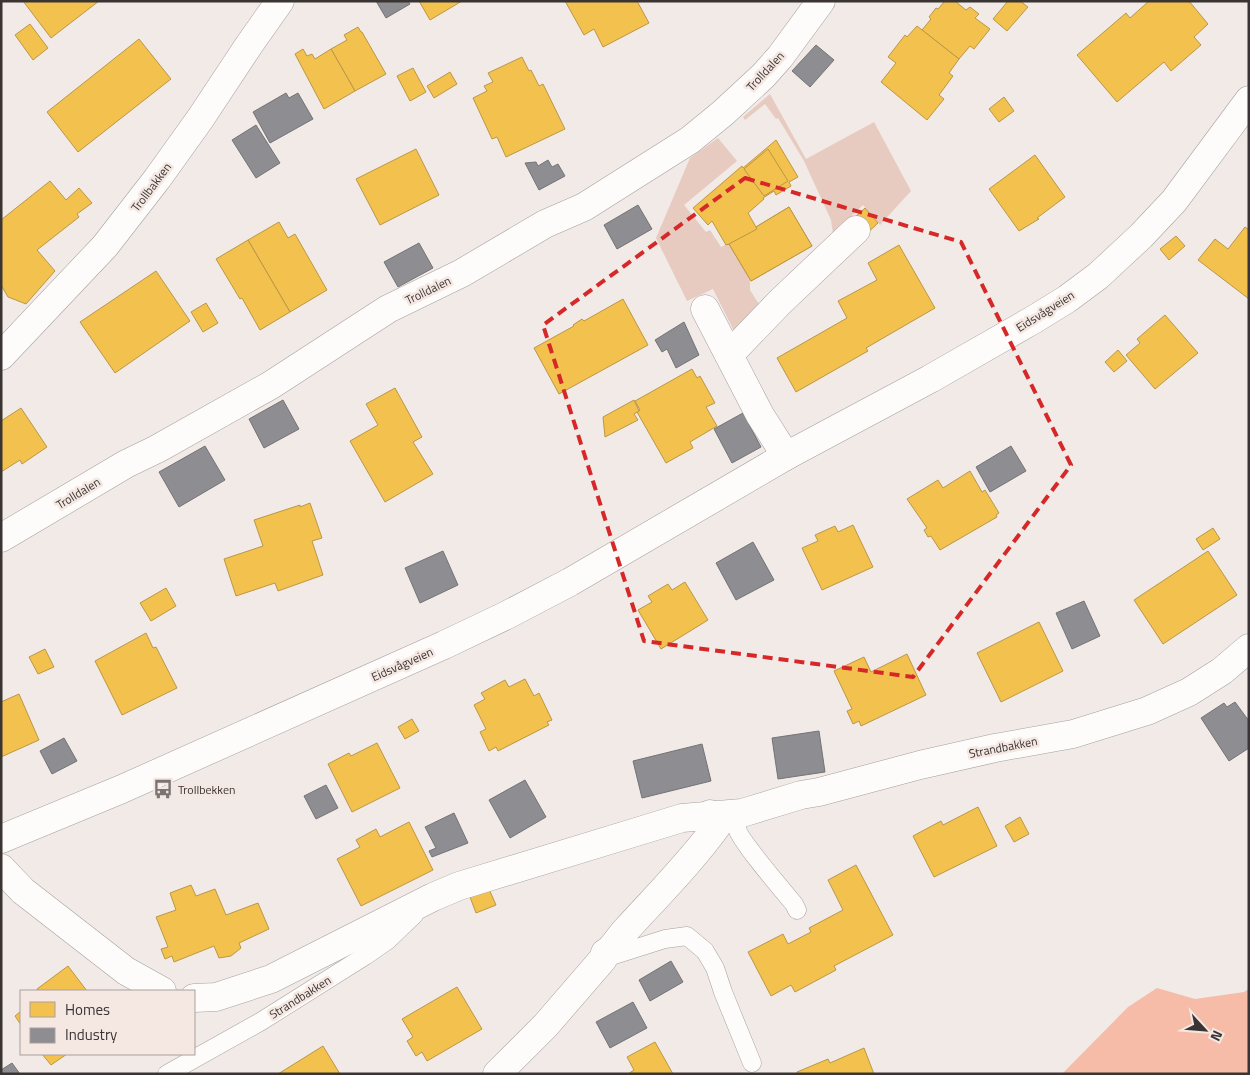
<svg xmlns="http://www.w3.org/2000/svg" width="1250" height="1075" font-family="'Titillium Web',sans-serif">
<rect width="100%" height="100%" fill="#f1eae7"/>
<g fill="#e8cbc0">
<path d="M770 94 806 159 874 122 911 191 880 225 863 205 833 234 831 220 804 161 778 118 776 119 765 104 745 120 743 117Z"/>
<path d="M718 138 737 161 684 205 706 232 710 230 721 247 729 243 750 281V290L762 309 735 333 713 289 687 301 656 238 690 158Z"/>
</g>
<path fill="#f6bca8" d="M1157 988 1195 999 1244 992 1249 989V1074H1062L1128 1007Z"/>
<g fill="#f2c14e" stroke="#bb9746">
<path d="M23 1H99L51 38Z"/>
<path d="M419 1H462L430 20Z"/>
<path d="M565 1H637L649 23 603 47 594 29 584 35Z"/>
<path d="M945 1H955L966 10 970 7 979 14 975 18 990 29 974 49 970 46 959 59 922 30 931 19 929 17 936 8 938 9Z"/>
<path d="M1008 1H1020L1028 7 1007 31 993 19Z"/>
<path d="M1149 1H1189L1208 24 1194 37 1201 45 1171 71 1164 62 1117 102 1077 55 1126 13 1130 18Z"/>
<path d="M30 24 48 48 33 60 15 35Z"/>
<path d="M917 26 959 59 949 73 953 76 939 95 944 99 927 120 881 82 896 63 888 57 905 35 907 37Z"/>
<path d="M358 27 361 32H362L386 74 355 91 331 49 347 40 344 35Z"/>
<path d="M139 39 171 79 78 152 47 112Z"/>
<path d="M303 49 307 56 312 54 315 59 331 49 355 91 324 109 295 54Z"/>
<path d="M522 57 529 71 531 70 539 86 543 84 565 129 506 157 497 137 492 139 473 98 487 91 484 86 493 82 488 73Z"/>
<path d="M413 68 426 92 410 101 397 76Z"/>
<path d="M450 72 457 84 434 98 427 86Z"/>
<path d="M1004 97 1014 111 999 122 989 109Z"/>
<path d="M776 140 798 177 789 182 791 186 776 195 774 191 763 198 764 199 748 213 756 227 789 207 812 246 751 281 729 244 726 245 712 221 708 225 693 208 742 166 743 168Z"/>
<path d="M416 149 439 195 380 225 356 179Z"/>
<path d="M768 149 788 181 764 196 744 169Z"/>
<path d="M1035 155 1065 197 1037 218 1039 219 1019 231 989 189Z"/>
<path d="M50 181 66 200 79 188 92 203 77 214 79 217 37 250 55 271 26 304 8 297 1 285V220Z"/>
<path d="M789 207 812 246 751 281 729 244 757 229 756 227Z"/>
<path d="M865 208 878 223 863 237 850 222Z"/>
<path d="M279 222 288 238 295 234 327 290 290 312 248 240Z"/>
<path d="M1245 227 1249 230V299L1198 260 1215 239 1228 249Z"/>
<path d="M1176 236 1185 246 1169 260 1160 249Z"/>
<path d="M248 240 290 312 260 330 242 298 240 299 216 259Z"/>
<path d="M899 245 935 308 866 348 868 351 796 392 777 358 847 318 838 301 877 280 868 263Z"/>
<path d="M156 271 190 321 115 373 80 322Z"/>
<path d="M623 299 648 345 559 394 534 348 574 326 573 325 582 319 584 321Z"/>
<path d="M206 303 218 323 203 332 191 312Z"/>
<path d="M1165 315 1198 353 1155 389 1126 355 1140 343 1137 339Z"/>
<path d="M1118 350 1127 361 1114 372 1105 362Z"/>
<path d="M692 369 697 378 700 376 715 403 706 407 717 426 690 442 693 448 666 463 637 412 640 410 635 401Z"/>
<path d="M395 388 422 437 413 442 433 474 385 502 350 441 378 425 366 404Z"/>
<path d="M634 400 639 411 634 414 638 420 605 437 603 417Z"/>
<path d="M21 408 47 447 22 464 20 460 1 472V421Z"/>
<path d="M970 471 982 492 985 490 999 513 996 515 997 517 940 550 931 536 928 537 924 530 927 528 907 499 938 480 943 488Z"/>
<path d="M310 503 322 538 312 541 323 575 278 591 275 583 236 596 224 559 263 546 254 520 300 505V507Z"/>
<path d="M853 525 873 567 822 590 802 548 818 541 815 535 835 526 838 532Z"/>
<path d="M1213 528 1220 539 1203 550 1196 539Z"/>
<path d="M1208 551 1237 595 1163 644 1134 600Z"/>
<path d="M685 582 708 620 661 649 638 610 652 602 648 596 668 584 672 590Z"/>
<path d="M166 588 176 606 151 621 140 603Z"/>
<path d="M1039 622 1063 671 1001 702 977 653Z"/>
<path d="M146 633 153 648 156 647 177 688 122 715 95 661Z"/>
<path d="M45 649 54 667 38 674 29 657Z"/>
<path d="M907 654 926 695 861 726 859 721 853 724 847 711 852 709 834 671 864 657 871 672Z"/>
<path d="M525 679 534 696 539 693 552 720 547 722 549 725 498 751 496 747 489 751 480 732 486 729 474 705 485 699 481 693 505 680 509 687Z"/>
<path d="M19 694 39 740 1 757V702Z"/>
<path d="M412 719 419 731 405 739 398 727Z"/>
<path d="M377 743 400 788 352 812 328 764 349 753 351 756Z"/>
<path d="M978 807 997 846 934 877 913 836 941 821 943 825Z"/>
<path d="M1020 817 1029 834 1014 842 1005 826Z"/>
<path d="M409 822 433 870 361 906 337 859 360 847 356 840 376 829 380 837Z"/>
<path d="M856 865 893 935 834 966 836 970 795 992 791 985 771 996 748 952 783 934 788 944 811 932 809 928 843 910 828 880Z"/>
<path d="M191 885 196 896 215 889 226 915 258 903 269 929 239 943 241 948 231 956 219 958 214 946 174 962 172 956 165 959 161 949 168 947 156 917 176 910 170 893Z"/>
<path d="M489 889 496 905 476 913 470 897Z"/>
<path d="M68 966 87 991H38L37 989Z"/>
<path d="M457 987 482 1029 427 1061 422 1052 416 1056 407 1041 413 1037 402 1019Z"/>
<path d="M21 1011V1025L15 1016Z"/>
<path d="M655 1042 673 1074H628L634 1070 627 1057Z"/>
<path d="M323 1046 340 1074H278Z"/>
<path d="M864 1048 874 1074H797V1072L828 1059 830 1063Z"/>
<path d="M42 1054H67L51 1065Z"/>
</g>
<g fill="#8d8d92" stroke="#747376">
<path d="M376 1H408L410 4 386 18Z"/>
<path d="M816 45 834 60 810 87 792 71Z"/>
<path d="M286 93 289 98 298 93 313 119 270 143 253 112Z"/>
<path d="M256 125 280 163 256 178 232 140Z"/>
<path d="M548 160 552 167 558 164 565 176 539 190 525 163 536 162 538 166Z"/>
<path d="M638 205 652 229 617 249 604 225Z"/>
<path d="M419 243 433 268 398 287 384 262Z"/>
<path d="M684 322 699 355 676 368 667 349 662 352 655 340Z"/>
<path d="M283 400 299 429 264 448 249 419Z"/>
<path d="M743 413 761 447 732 463 714 429Z"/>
<path d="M205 446 225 480 179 507 159 472Z"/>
<path d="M1011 446 1026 471 990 492 976 467Z"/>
<path d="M753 542 774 580 736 600 716 563Z"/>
<path d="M443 551 458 585 420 603 405 568Z"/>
<path d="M1084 601 1100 636 1072 649 1056 613Z"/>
<path d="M1235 702 1249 721V748L1229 761 1201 718 1224 703 1227 707Z"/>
<path d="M819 731 825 772 778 779 772 738Z"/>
<path d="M64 738 77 761 52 774 40 751Z"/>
<path d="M702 744 711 781 642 798 633 761Z"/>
<path d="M525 780 546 817 510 838 489 800Z"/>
<path d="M326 785 338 808 316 819 304 796Z"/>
<path d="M454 813 468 843 432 857 429 851 436 848 425 827Z"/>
<path d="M671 961 683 982 650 1001 639 980Z"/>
<path d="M633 1002 647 1028 610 1048 596 1022Z"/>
<path d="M12 1063 20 1074H1V1070Z"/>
</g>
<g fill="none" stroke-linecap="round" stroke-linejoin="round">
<defs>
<g id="lane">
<path d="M742 813C739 817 736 822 737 828 738 838 784 892 794 904L797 910"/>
<path d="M605 958 665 939 687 936 705 951 715 968 723 992 752 1063"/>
<path d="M167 1074 260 1022 365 956 388 940 414 915"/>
</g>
<g id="street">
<path d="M705 309 760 415 786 456"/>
<path d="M729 355 780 302 856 230"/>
<path d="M1 356 105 246 157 179 200 119 249 45 280 1"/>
<path d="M1 538 126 464 157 449 271 385 388 309 462 273 545 224 584 207 690 140 723 113 763 76 780 57 821 1"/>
<path d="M1 868 23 891 126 971 162 991"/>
<path d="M194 998 216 997 271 979 433 897 459 886 682 818 742 813 801 795 819 792 920 765 995 748 1073 734 1147 711 1189 692 1222 671 1249 648"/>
<path d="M497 1074 546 1025 603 959 605 953C613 949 619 937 626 930 657 896 690 863 717 826L710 814"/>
</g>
<path id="primary" d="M1 839 122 789 444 645 505 616 570 582 786 456 930 379 1033 320 1067 299 1098 276 1141 236 1174 201 1249 100"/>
</defs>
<use href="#lane" stroke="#a5a09e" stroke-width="19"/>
<use href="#street" stroke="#a5a09e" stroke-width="29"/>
<use href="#primary" stroke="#a5a09e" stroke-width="29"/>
<use href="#lane" stroke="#fdfcfb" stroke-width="18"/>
<use href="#street" stroke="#fdfcfb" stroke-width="28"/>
<use href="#primary" stroke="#fdfcfb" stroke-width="28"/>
</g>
<path fill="none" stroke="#d62828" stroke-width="4" stroke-dasharray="10 6" stroke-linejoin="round" d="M745 178 961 242 1071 465 913 677 644 641 543 325Z"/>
<defs>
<symbol id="bus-bare" viewBox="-9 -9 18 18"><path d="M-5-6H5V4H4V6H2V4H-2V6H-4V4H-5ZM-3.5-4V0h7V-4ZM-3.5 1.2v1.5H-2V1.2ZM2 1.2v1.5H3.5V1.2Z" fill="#7a7472" stroke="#f5e8e3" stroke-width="2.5" paint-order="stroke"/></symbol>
</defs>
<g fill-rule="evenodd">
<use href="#bus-bare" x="149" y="775" width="28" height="28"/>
</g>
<g text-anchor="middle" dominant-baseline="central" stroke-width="5" stroke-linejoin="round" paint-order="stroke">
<g font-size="12" fill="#3a3533" stroke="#f5e8e3">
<text transform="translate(765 71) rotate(-47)">Trolldalen</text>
<text transform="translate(151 187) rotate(-53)">Trollbakken</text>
<text transform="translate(428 290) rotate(-26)">Trolldalen</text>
<text transform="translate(1045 311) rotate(-32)">Eidsvågveien</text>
<text transform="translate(78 493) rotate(-31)">Trolldalen</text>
<text transform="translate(402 664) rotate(-24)">Eidsvågveien</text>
<text transform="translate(1003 747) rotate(-11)">Strandbakken</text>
<text transform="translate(300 997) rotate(-32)">Strandbakken</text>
</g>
<g font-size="12" fill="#3a3533" stroke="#f5e8e3" text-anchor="start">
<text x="178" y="789">Trollbekken</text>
</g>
</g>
<rect width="1250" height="1075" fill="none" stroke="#3a3533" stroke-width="5"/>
<rect x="20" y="990" width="175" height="65" fill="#f5e8e3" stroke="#aaa09d"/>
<rect x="30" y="1002" width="25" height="15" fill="#f2c14e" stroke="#aaa09d"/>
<text x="65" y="1015" font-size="15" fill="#3a3533">Homes</text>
<rect x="30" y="1028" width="25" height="15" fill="#8d8d92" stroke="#aaa09d"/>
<text x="65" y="1040" font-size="15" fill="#3a3533">Industry</text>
<g transform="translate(1205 1030) rotate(116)" stroke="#f5e8e3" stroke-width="4" paint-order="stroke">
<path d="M0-4L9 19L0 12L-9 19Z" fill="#3a3533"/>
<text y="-8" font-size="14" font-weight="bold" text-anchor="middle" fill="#3a3533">N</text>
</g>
</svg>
